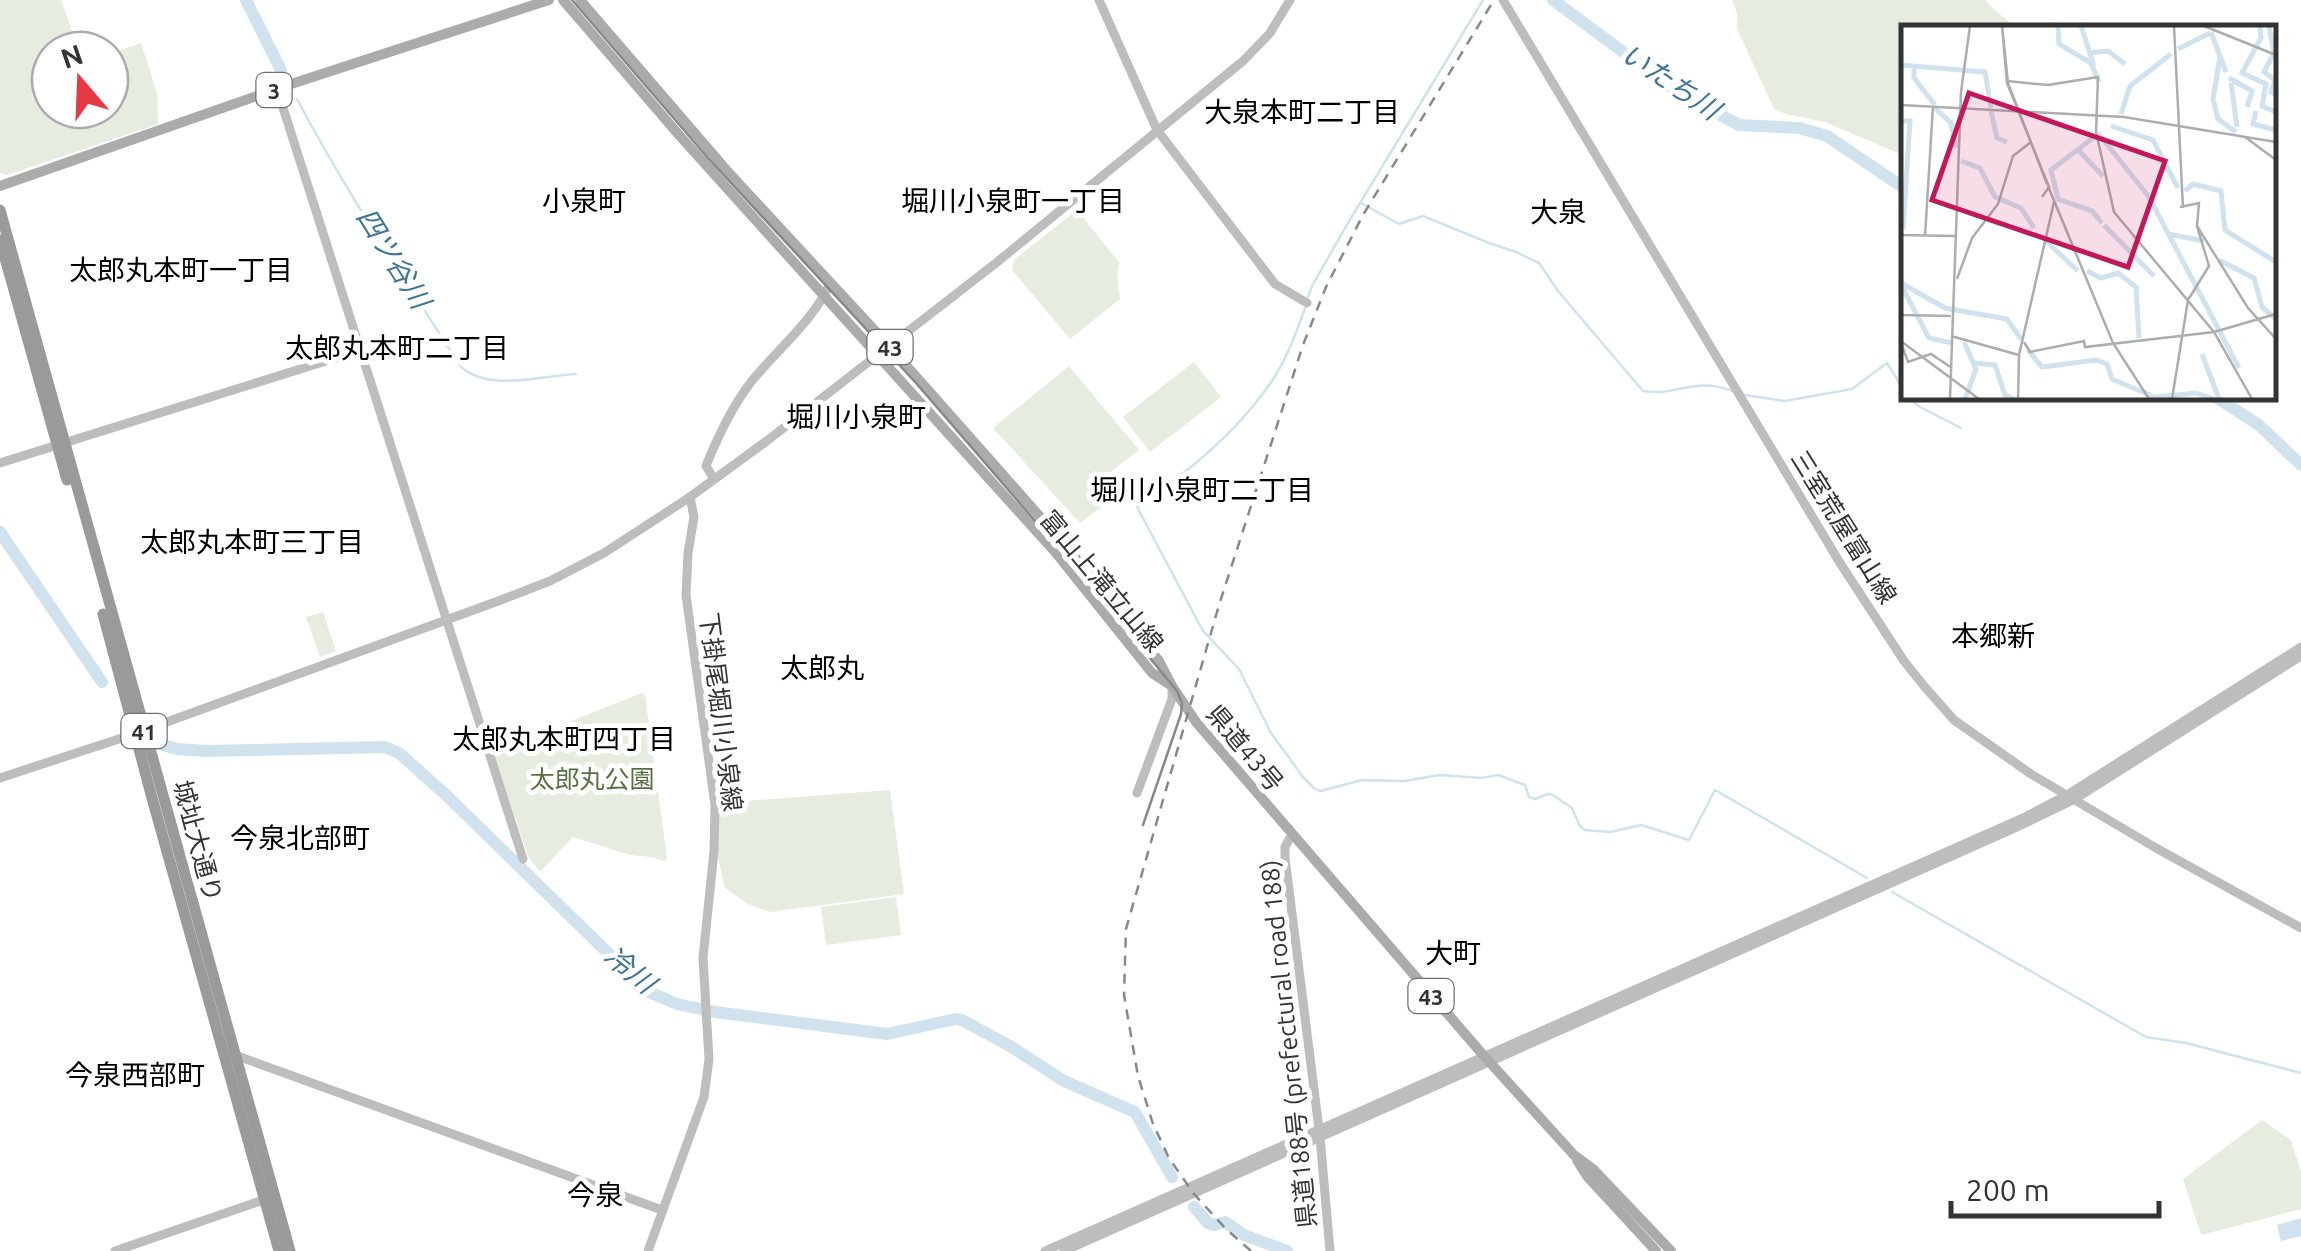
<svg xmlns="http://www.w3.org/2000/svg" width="2301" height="1251" font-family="Ubuntu,'Noto Sans JP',sans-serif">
<rect width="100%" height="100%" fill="#fff"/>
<g fill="#e6ecdf">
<path d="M0 0H61L79 50H50V110H110V54L141 43 157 93 158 124 7 175 0 173Z"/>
<path d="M1732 0H1986L1990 6 2015 27 1904 28 1903 155 1825 122 1786 114 1774 109 1737 29V13Z"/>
<path d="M1077 210 1119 262 1117 277 1120 299 1070 339 1012 270 1014 260Z"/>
<path d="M1194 362 1221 397 1150 452 1123 417Z"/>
<path d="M1069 366 1139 450 1109 473 1123 490 1080 523 993 428Z"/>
<path d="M323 612 336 651 320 657 306 617Z"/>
<path d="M642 693 645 695 667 858 664 861 652 857 630 855 573 837 540 872 528 856 493 752Z"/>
<path d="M890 790 904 894 770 912 748 904 725 888 718 857 719 803Z"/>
<path d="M896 897 901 935 826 945 821 907Z"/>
<path d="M2262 1120 2291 1140 2301 1172V1209L2201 1235 2183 1179Z"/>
</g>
<path fill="#cfe2ee" d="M2301 1218V1236L2281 1241 2277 1225Z"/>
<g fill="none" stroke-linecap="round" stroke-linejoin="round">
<g stroke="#cfe2ee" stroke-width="2.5">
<path d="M297 99C346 192 404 278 461 367 490 392 540 376 576 374"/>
<path d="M1361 203 1399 224 1423 216 1489 243 1516 252 1539 263 1558 291 1643 391C1677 397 1693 376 1733 391"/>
<path d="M1307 300 1312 286 1348 223 1483 0"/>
<path d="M1305 308C1295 337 1283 368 1264 392 1231 437 1183 476 1137 507L1203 631 1239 669 1271 733 1290 759 1302 776 1314 788 1320 791 1362 780 1404 781 1440 775 1482 778 1498 775 1525 785 1529 797 1535 799 1548 794 1553 795 1572 808 1580 826 1585 830 1610 832 1641 825 1689 840 1715 790 1867 878"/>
<path d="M1745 395 1785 401 1852 389 1887 363 1904 390"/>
<path d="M1908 398 1920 407 1961 428"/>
<path d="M1892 892 2146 1037 2186 1043 2301 1073"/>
</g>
<g stroke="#cfe2ee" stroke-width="12">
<path d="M246 0 281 70"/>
<path d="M1553 0 1669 86 1706 107 1739 125 1799 128 1827 136 1904 188"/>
<path d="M2217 398 2259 425 2301 465"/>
<path d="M0 532 102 682"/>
<path d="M159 744 177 749 206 751 385 747 399 753 446 795 647 991 677 1004 715 1012 887 1034 956 1019 962 1020 1010 1046 1064 1081 1135 1112 1172 1177"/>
<path d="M1194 1207 1208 1223 1214 1225 1225 1222 1244 1235 1287 1251"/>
</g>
<g stroke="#bdbdbd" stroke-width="9">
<path d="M1099 0 1157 130 1275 284 1307 303"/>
<path d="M1503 0 1840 563 1904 661 1924 686 1954 720 2031 774 2156 848 2301 928"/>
<path d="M277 89 523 859"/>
<path d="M0 463 361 350"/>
<path d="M714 479 706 466C718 436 731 408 751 382 775 352 816 318 830 283"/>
<path d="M0 778 134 734 501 600 550 581 604 553 690 497 768 440 996 263 1243 61 1270 33 1290 0"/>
<path d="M1137 793 1172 699V686"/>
<path d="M1292 834 1285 847V858L1320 1137 1330 1251"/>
<path d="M232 1054 662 1210"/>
<path d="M115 1251 269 1198"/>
<path d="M648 1251 704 1097 709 1059 703 958 714 851 715 805 686 595 688 553 694 517 690 497"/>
<path d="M1045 1251 2025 817 2067 795 2301 647"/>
<path d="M1064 1251 2015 828 2075 799 2301 656"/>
</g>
<g stroke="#ababab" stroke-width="10">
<path d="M563 0 679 135 1056 553 1152 673 1172 686 1159 661 1065 545 889 346 729 173 580 0"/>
<path d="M0 186 285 86 549 0"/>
<path d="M1172 686 1196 722 1484 1056 1574 1155 1593 1169 1671 1251"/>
<path d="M1577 1160 1587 1176 1656 1251"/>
</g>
<g stroke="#9a9a9a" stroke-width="11">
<path d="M0 210 290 1251"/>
<path d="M0 240 67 480"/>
<path d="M103 614 152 798 279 1251"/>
</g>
<path stroke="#888" stroke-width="2.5" d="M572 0 708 158 916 383 1074 566 1177 691 1182 703 1181 714 1143 825"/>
<path stroke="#888" stroke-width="2.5" stroke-dasharray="10 8" stroke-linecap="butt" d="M1251 1251 1226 1229 1194 1194 1169 1158 1153 1124 1138 1076 1124 995 1126 929 1219 605 1303 345 1326 287 1363 215 1494 0"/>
</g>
<g text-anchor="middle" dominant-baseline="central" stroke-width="10" stroke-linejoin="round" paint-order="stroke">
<g fill="#fff" stroke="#707070" stroke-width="2.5">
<rect x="256.5" y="73" width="35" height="34" rx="8"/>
<rect x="867.5" y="330" width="45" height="34" rx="8"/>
<rect x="121.5" y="714" width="45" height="34" rx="8"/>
<rect x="1408.5" y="979" width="45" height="34" rx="8"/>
</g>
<g font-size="22" font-weight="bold" fill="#333">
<text x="274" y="90">3</text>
<text x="890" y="347">43</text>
<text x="144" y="731">41</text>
<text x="1431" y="996">43</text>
</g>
<g font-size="25" fill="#333" stroke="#fff">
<text transform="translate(1844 527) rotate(58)">三室荒屋富山線</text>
<text transform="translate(1102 581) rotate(50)">富山上滝立山線</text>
<text transform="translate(721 712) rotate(83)">下掛尾堀川小泉線</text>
<text transform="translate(1245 748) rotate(50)">県道43号</text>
<text transform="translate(198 841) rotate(75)">城址大通り</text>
<text transform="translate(1288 1044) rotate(-96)">県道188号 (prefectural road 188)</text>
</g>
<g font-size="25" fill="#56703f" stroke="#fff">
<text x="592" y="779">太郎丸公園</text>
</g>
<g font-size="28" font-style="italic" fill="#3f7597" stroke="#fff">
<text transform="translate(1671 81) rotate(34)">いたち川</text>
<text transform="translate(394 258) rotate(58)">四ツ谷川</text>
<text transform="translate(630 969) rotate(39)">冷川</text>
</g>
<g font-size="28" fill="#000" stroke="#fff">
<text x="1302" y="111">大泉本町二丁目</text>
<text x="584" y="200">小泉町</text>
<text x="1013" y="200">堀川小泉町一丁目</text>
<text x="1558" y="211">大泉</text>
<text x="181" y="269">太郎丸本町一丁目</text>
<text x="397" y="347">太郎丸本町二丁目</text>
<text x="856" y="416">堀川小泉町</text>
<text x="1202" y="489">堀川小泉町二丁目</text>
<text x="252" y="541">太郎丸本町三丁目</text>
<text x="1993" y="635">本郷新</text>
<text x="822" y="667">太郎丸</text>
<text x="564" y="738">太郎丸本町四丁目</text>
<text x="300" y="837">今泉北部町</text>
<text x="1453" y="952">大町</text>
<text x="135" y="1074">今泉西部町</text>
<text x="595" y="1194">今泉</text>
</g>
</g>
<g transform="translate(1901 25)">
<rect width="375" height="375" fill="#fff"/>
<path fill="none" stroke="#cfe2ee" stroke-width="5" d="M157 1 158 19 190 38 198 57M180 1 193 41M359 1 360 13 341 48 365 59 361 81 375 87M368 1 373 28 363 47 374 55 370 67 375 70M310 7 325 47M277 24 309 8M188 28 207 26 224 39M319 32 312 74 317 94 335 107M0 40 84 47 90 83M13 42V53L34 80M328 53 351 66 346 82M330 58 336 102M34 83 50 98 55 123M90 86 96 113 106 117M355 86 352 99 375 105M220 89 229 61 270 29M0 96H9L2 204M210 101 252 115 277 163M197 108 248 172 338 343M192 113 150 145 157 174 191 186 201 198M178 126 202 151M60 136 79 143 94 172 120 183 133 203M284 166 292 159 320 166 324 205 375 237M203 200 253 251M267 209 303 216M145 216 177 246M318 235 353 253 361 282 375 294M186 246 200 253 217 248 235 262 238 313M0 258 44 283 106 294 120 314M0 260 28 313 51 318M63 317 75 344 64 374M127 325 141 342 195 335 206 339 211 354 258 374M301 329 318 374M74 338 94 340 104 370 113 374M255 372 295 368 313 374"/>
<path fill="none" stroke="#adadad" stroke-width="2.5" d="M101 1 107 58 146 159M101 1 106 58 148 162 141 172M273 1 282 183M303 1 375 30M106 56 147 60 197 52 195 107 213 187 313 307 351 374M0 80 223 92 375 117M344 112 375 135M147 161 212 318 248 374M296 201 347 283 375 314M0 210 54 211M24 211 32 81M56 254 71 213 97 179 112 131 130 117M0 290 50 291M50 311 118 330M1 317 78 374M123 317 129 327 183 316 184 322 313 307 375 289M0 318 7 337 30 329 51 343M49 374 60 67 69 1M117 374 118 330 153 177M271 374 287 275 308 241 296 201 298 178 279 182"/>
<path fill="#c2185b" fill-opacity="0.15" stroke="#c2185b" stroke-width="5" d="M68 68 264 136 227 242 31 175Z"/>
<rect width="375" height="375" fill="none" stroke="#333" stroke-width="5"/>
</g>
<g transform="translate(80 80) rotate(341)"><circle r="48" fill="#ffffff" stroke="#adadad" stroke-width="2.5"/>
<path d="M0-8L18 38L0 25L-18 38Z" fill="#e63946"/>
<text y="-15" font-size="28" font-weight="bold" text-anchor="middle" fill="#333333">N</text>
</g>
<path d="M1951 1201v15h208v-15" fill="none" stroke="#333333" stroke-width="5"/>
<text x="1966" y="1201" font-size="30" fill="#333333" stroke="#ffffff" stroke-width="8" paint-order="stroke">200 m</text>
</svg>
